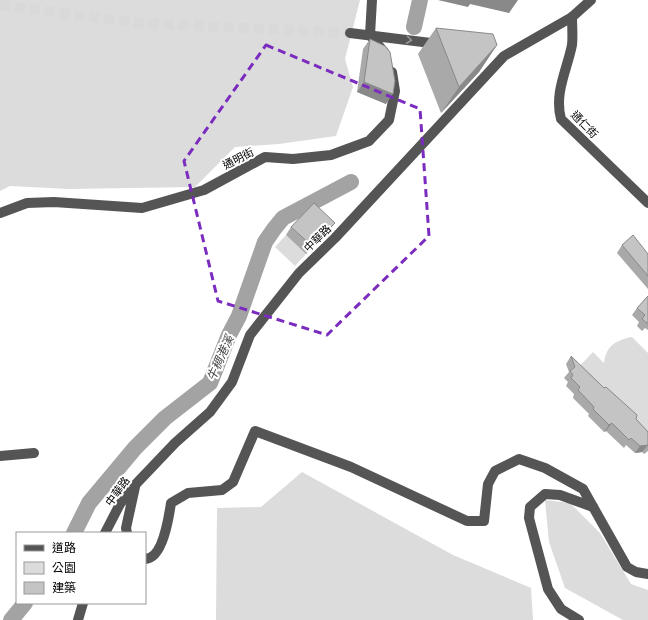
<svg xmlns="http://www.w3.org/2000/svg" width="648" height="620" font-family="'Open Sans','Noto Sans TC',sans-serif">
<rect width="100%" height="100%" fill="#fff"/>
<g fill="#dcdcdc">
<path d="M0 0H360L345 59 353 87 336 136 279 144 235 147 195 187 69 189 10 186 0 191Z"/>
<path d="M286 235 306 254 295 266 275 247Z"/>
<path d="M632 337 648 353V433L575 371 593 352 604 363C606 346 616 340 632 337Z"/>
<path d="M302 472 453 555 531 588 533 620H216L217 508 261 507Z"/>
<path d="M545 500 570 503 600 533 631 584 648 590V620H623L565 588 549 542Z"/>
</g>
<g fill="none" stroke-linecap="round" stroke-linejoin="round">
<g stroke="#a3a3a3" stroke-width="16">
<path d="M414 27 420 0"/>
<path d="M74 533 89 503 135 448 165 418 210 383 229 335 239 316 265 242 274 229 283 218 351 182"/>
<path d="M11 620 25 603"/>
</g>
<path stroke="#d9d9d9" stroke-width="10" stroke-dasharray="10 5" stroke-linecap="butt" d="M0 5 136 23 350 33"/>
<g stroke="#555" stroke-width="10">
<path d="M572 17C572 26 573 36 572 45 567 70 554 93 561 119L648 203"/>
<path d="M350 33 439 44"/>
<path d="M370 35 384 52"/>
<path d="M370 35 372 0"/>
<path d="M0 213 27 203 54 202 142 208 204 190 265 157 293 159 331 155 369 141 389 120 395 91 392 72"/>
<path d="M0 456 34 453"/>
<path d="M105 533 120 504 135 485 175 443 210 412 232 382 250 335 299 273 335 238 504 56 572 17 591 0"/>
<path d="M127 533 126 528 135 487"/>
<path d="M145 559C163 559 169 516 171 503L188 493 222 490 233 482 255 431 351 467 467 521H484L488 484 495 471 519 459 545 468 583 489 627 567 636 572 648 574"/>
<path d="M78 620 83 603"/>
<path d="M579 620 561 609 548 589 529 518 530 507 545 494 560 495 593 507"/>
</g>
</g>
<g fill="#a9a9a9">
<path d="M436 28 497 45 479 72 441 113 418 54Z"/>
<path d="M370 39 386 104 357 92 363 49Z"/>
<path d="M291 227 329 230 306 254 286 235Z"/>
<path d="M622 245 648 254V289L617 253Z"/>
<path d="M648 296V330L645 328 642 331 637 326 639 322 632 315 637 308Z"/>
<path d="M571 356 636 419 648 432V451L644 454 642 452 635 453 626 445 624 448 606 431 604 432 588 416 589 414 573 398 574 394 566 386 568 382 564 378 569 372 566 364Z"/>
</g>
<g fill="#898989">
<path d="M438 0H518L509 13 470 4 468 7Z"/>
<path d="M497 45 479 72 441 113 459 87Z"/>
<path d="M364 82 393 94 386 104 357 92Z"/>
<path d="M335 223 329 230 306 254 312 246Z"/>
<path d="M612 423 606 431 604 432 609 425Z"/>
<path d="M648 445 642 452 635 453 640 446Z"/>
</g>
<g fill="#c4c4c4" stroke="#898989">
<path d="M436 28 493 34 497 45 459 87Z"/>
<path d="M370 39 385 46 390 52 395 81 393 94 364 82Z"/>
<path d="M314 203 335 223 312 246 291 227Z"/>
<path d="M633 235 648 254V276L622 245Z"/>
<path d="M648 296V323H647L642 319 645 315 637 308Z"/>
<path d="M571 356 604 388 606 387 637 415 636 419 648 432V445L640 446 631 438 629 440 612 423 609 425 593 409 594 407 578 390 580 387 571 378 573 375 570 371 575 367Z"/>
</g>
<defs><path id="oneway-chevron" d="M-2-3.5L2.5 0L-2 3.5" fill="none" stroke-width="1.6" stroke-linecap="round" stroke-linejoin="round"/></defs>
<use stroke="#999" href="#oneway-chevron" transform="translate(409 40) rotate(7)"/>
<path fill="none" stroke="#7b2cbf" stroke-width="3" stroke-dasharray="8 5" stroke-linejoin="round" d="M266 45 420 109 429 236 327 335 218 301 184 161Z"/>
<g text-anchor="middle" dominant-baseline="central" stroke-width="4" stroke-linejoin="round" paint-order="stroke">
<g font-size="11" fill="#000" stroke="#fff">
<text transform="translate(585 124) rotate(46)">通仁街</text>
<text transform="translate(238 158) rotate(-27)">通明街</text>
<text transform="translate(317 238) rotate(-45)">中華路</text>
<text transform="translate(117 491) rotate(-54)">中華路</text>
</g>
<g font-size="12" font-style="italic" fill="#444" stroke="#fff">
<text transform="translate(220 358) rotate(-66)">牛稠港溪</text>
</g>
</g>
<rect x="16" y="532" width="130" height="72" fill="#ffffff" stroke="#999999"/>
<rect x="24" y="545" width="20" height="6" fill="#555555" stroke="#999999"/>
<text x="52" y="552" font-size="12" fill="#000000">道路</text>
<rect x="24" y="562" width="20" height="12" fill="#dcdcdc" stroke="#999999"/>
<text x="52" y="572" font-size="12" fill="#000000">公園</text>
<rect x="24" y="582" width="20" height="12" fill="#c4c4c4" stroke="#999999"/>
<text x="52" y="592" font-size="12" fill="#000000">建築</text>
</svg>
